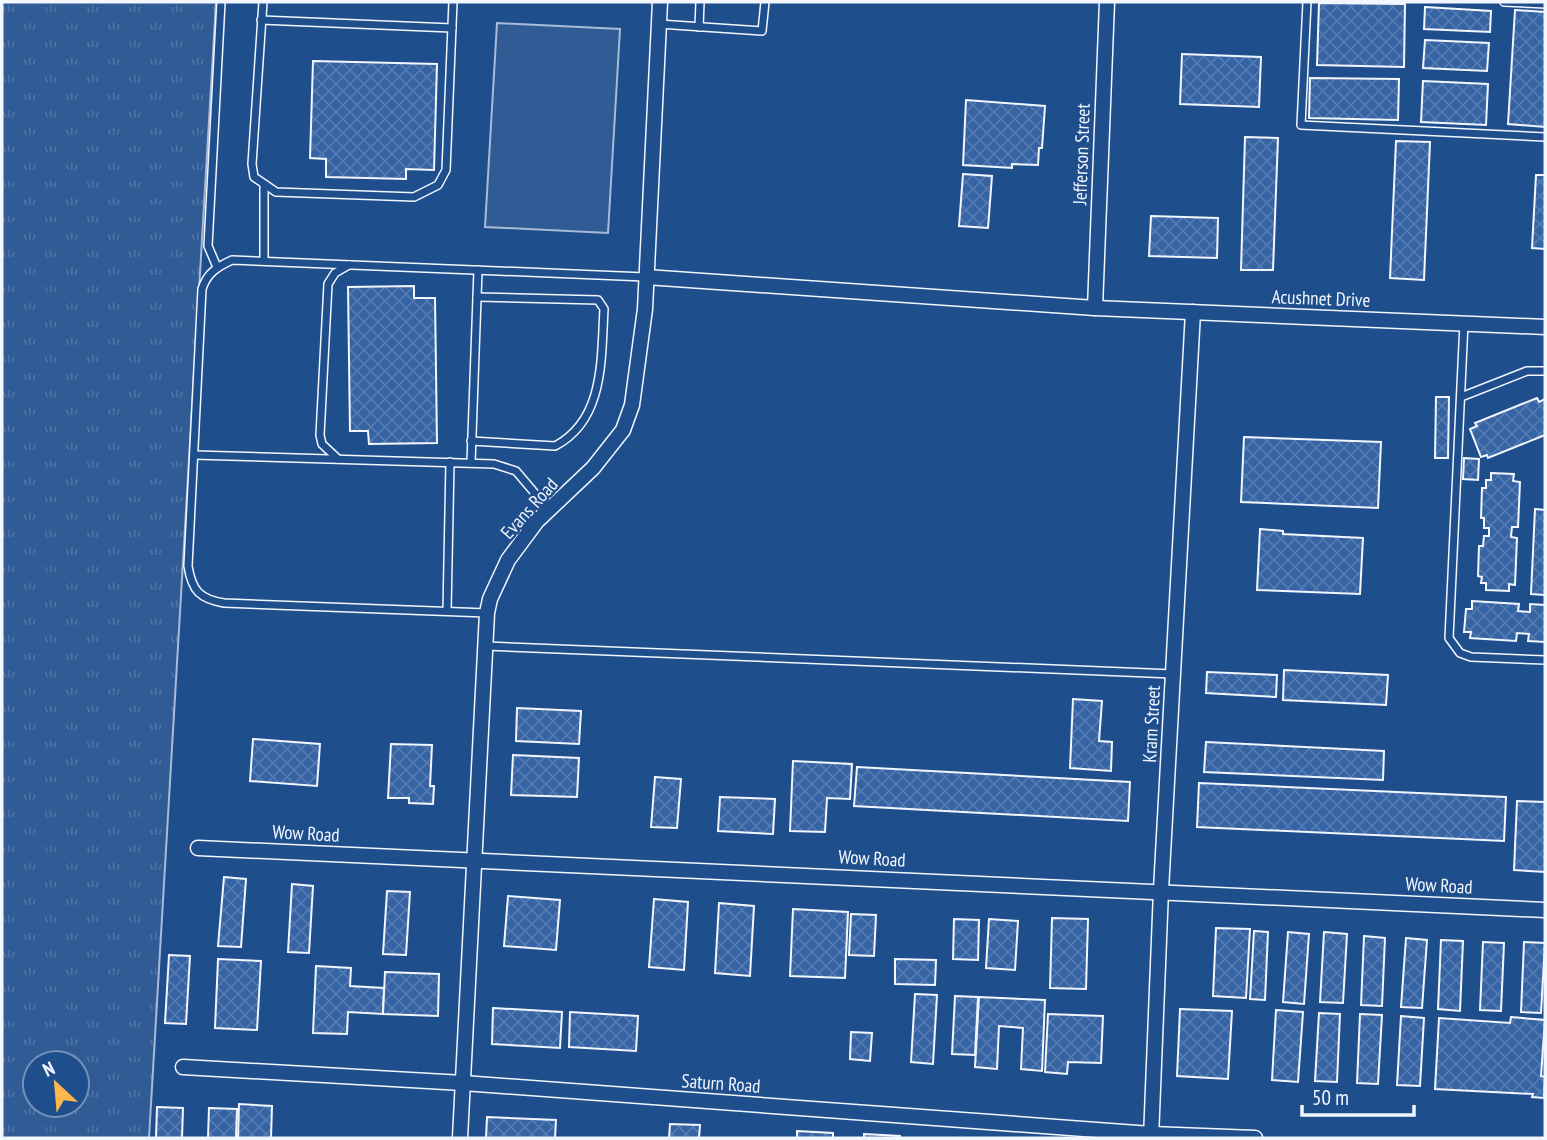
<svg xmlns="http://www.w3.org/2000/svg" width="1547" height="1140" font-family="'PT Sans Narrow',sans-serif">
<defs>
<pattern id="grass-tufts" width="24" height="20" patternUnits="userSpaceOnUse" patternTransform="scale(1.75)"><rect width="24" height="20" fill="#305b95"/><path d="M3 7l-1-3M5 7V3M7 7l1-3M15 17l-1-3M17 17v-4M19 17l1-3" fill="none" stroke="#4e73a5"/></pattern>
<pattern id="building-cross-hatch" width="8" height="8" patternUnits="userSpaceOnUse" patternTransform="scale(1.75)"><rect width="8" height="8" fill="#3563a3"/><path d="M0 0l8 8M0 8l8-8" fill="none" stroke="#537ab1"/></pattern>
</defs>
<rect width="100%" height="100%" fill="#1f4e8c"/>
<path fill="url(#grass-tufts)" stroke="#a8bbd7" stroke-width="2" fill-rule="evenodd" d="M2 2H216L149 1138H2ZM35 1063H77V1105H35Z"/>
<path fill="#305b95" stroke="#a8bbd7" stroke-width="2" d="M497 23 620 29 608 233 485 227Z"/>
<g fill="url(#building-cross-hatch)" stroke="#f2f6ff" stroke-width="2">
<path d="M1319 3 1405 4 1404 67 1317 65Z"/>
<path d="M1425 7 1491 11 1490 32 1424 29Z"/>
<path d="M1515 10 1545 12V127L1508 124Z"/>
<path d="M1425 40 1489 43 1487 71 1423 68Z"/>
<path d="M1182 54 1261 57 1259 107 1180 104Z"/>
<path d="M313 61 437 64 434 170 406 169V179L326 177V159L310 158Z"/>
<path d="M1310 78 1399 79 1398 120 1309 118Z"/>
<path d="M1423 81 1488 84 1486 125 1421 122Z"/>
<path d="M966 100 1045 106 1042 148H1039L1038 165 1012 164V168L963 165Z"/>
<path d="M1245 137 1278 138 1273 270H1241Z"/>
<path d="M1396 141 1430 142 1424 280 1390 278Z"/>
<path d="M963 174 992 176 988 228 959 226Z"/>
<path d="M1536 175H1545V249L1532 248Z"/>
<path d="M1151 216 1218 218 1217 258 1149 256Z"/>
<path d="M414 286V298H435L437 443 369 444 368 431H350L348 287Z"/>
<path d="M1436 397H1449L1448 458H1435Z"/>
<path d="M1537 398 1539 402 1545 399V435L1488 458 1487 455 1481 457 1470 429 1477 426 1475 423Z"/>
<path d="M1244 437 1381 442 1378 508 1241 502Z"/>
<path d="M1464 458 1479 459 1478 480 1463 479Z"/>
<path d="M1491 473 1514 474 1513 481 1520 482 1518 527H1512L1511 537 1517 538 1515 585 1509 584V591L1486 590V583H1481L1482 577 1478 576 1479 546H1483L1484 536H1489V528H1484V518H1481L1482 488H1486V480H1491Z"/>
<path d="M1535 509 1545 510V595L1531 594Z"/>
<path d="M1260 529 1283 531V534L1363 538 1360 594 1257 590Z"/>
<path d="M1472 601 1519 604 1518 611 1530 612V604L1545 605V642L1528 641 1529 634 1517 633 1516 641 1470 638 1471 632H1464L1466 609H1472Z"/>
<path d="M1284 670 1388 675 1386 705 1283 700Z"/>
<path d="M1207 672 1277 675 1276 697 1206 693Z"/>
<path d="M1073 699 1102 701 1099 741 1112 742 1111 771 1070 768Z"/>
<path d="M517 708 581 711 579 744 516 741Z"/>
<path d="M253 739 320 744 317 786 250 781Z"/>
<path d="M1206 742 1384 751 1383 780 1204 772Z"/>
<path d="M391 744 432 745 430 786H434L433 804 409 803V798H388Z"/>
<path d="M513 755 579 758 577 797 511 795Z"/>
<path d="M793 761 852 764 850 799 827 798 825 832 790 831Z"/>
<path d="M857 767 1130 782 1128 821 854 806Z"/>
<path d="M655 777 681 779 677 828 651 827Z"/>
<path d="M1199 783 1506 797 1504 841 1197 827Z"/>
<path d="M720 797 775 799 773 834 718 831Z"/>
<path d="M1517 801 1545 802V872L1514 870Z"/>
<path d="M224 877 246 879 241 947 218 946Z"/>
<path d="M292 884 313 886 309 953 288 952Z"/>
<path d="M387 891 410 892 406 955 383 954Z"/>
<path d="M508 896 560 900 556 950 504 946Z"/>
<path d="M654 899 688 902 684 970 649 967Z"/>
<path d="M719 903 754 906 750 976 715 973Z"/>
<path d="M793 909 848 912 845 978 790 976Z"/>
<path d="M851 914 876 915 874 956 849 955Z"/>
<path d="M1052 918 1088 919 1086 989 1050 988Z"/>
<path d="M954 919 979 920 978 960 953 959Z"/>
<path d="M989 919 1018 921 1015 970 986 968Z"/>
<path d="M1216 928 1250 929 1246 998 1213 996Z"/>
<path d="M1254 931 1268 932 1265 1000 1250 999Z"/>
<path d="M1288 932 1309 934 1304 1004 1283 1002Z"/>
<path d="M1324 932 1347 934 1343 1003 1320 1002Z"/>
<path d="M1364 936 1385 938 1382 1006 1361 1005Z"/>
<path d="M1406 938 1427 940 1422 1008 1401 1007Z"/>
<path d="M1441 940 1463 941 1460 1011 1438 1009Z"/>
<path d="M1483 942 1504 943 1501 1011 1480 1010Z"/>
<path d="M1524 942 1545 943 1541 1013 1521 1012Z"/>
<path d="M169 955 190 956 186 1024 165 1023Z"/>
<path d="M218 959 261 961 257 1030 215 1028Z"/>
<path d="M895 959 936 960 935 985 895 984Z"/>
<path d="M316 966 351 968 350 986 384 988 383 1014 348 1012 347 1034 313 1033Z"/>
<path d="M385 972 439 974 438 1016 383 1014Z"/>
<path d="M915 994 937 995 933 1064 911 1062Z"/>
<path d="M955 996 978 997 975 1055 952 1054Z"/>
<path d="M979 997 1045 1000 1042 1071 1021 1069 1023 1028 999 1026 997 1069 975 1067Z"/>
<path d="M493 1008 562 1012 560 1048 492 1044Z"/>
<path d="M1180 1009 1232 1011 1228 1079 1177 1076Z"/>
<path d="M1276 1010 1303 1012 1298 1082 1272 1080Z"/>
<path d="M570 1012 638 1016 636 1051 569 1047Z"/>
<path d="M1319 1013 1340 1014 1337 1082 1315 1081Z"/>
<path d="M1048 1014 1103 1016 1101 1063 1068 1062 1067 1074 1045 1072Z"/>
<path d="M1360 1014 1382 1015 1378 1084 1357 1083Z"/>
<path d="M1401 1016 1424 1018 1420 1086 1397 1085Z"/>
<path d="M1511 1017 1545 1020 1541 1076 1545 1077 1544 1098 1532 1097 1533 1094 1435 1089 1439 1018 1510 1023Z"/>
<path d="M851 1032 872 1033 870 1061 850 1059Z"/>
<path d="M239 1104 272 1106 271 1138H238Z"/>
<path d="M157 1107 183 1108 182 1138H156Z"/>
<path d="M209 1108 237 1109 236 1138H208Z"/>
<path d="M487 1117 556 1120 555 1138H486Z"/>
<path d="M670 1124 700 1125 699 1138H669Z"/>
<path d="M797 1131 833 1133V1138H797Z"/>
<path d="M864 1134 900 1136V1138H864Z"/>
</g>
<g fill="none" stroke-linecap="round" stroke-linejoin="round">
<defs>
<g id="lane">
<path d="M263 2 252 164 254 177 276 192 414 197 438 185 446 170 453 2"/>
<path d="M1307 2 1301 125 1545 137"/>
<path d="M1504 2 1545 4"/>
<path d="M261 20 452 28"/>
<path d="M659 24 762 31 765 2"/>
<path d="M699 27 700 2"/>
<path d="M264 260V187"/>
<path d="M217 267 208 246 221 2"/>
<path d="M1464 323 1449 638 1460 653 1471 657 1545 660"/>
<path d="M1461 397 1527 371H1545"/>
<path d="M471 441 555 446C605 420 601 358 604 309L598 300 477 297"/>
<path d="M194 455 494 464 516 471 549 510"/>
<path d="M338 459 322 444 320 435 328 284 335 273 349 265"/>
<path d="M471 463 478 270"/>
<path d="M447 611 450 462"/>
<path d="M487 613 224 603C200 599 192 591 188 566L202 289C207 273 217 267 232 260L645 277"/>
<path d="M486 646 1173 674"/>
</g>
<g id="street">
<path d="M646 277 1095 308 1545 327"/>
<path d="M1095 308 1107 2"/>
<path d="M198 848 1545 910"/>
<path d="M183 1067 463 1083 1151 1134 1255 1138"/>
<path d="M460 1138 487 613 490 599 508 560 537 521 593 468 623 430 632 405 645 309 660 2"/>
<path d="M1151 1138 1161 890 1193 312"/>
</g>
</defs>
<use href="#lane" stroke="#f2f6ff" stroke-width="10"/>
<use href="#street" stroke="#f2f6ff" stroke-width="17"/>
<use href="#lane" stroke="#1f4e8c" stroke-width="7"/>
<use href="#street" stroke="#1f4e8c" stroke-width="14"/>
</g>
<g text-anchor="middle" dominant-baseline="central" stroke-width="5" stroke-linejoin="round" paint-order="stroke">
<g font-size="19" fill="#f2f6ff" stroke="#1f4e8c">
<text transform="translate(1081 154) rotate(-88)">Jefferson Street</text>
<text transform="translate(1321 298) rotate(2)">Acushnet Drive</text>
<text transform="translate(529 508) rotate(-48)">Evans Road</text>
<text transform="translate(1151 724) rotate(-87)">Kram Street</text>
<text transform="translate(306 833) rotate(3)">Wow Road</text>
<text transform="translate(872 858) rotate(3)">Wow Road</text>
<text transform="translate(1439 885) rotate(3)">Wow Road</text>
<text transform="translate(721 1083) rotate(4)">Saturn Road</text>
</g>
</g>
<rect width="1547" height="1140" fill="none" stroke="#f2f6ff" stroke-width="7"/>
<g transform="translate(56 1084) rotate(334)"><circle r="33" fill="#1f4e8c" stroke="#7391ba" stroke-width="2"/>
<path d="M0-5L12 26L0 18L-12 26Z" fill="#ffb74d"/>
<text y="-10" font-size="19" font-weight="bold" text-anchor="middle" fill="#f2f6ff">N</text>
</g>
<path d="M1302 1105v10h112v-10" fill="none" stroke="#f2f6ff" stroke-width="3.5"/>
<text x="1312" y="1105" font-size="21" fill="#f2f6ff" stroke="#1f4e8c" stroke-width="5" paint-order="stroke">50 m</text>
</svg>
